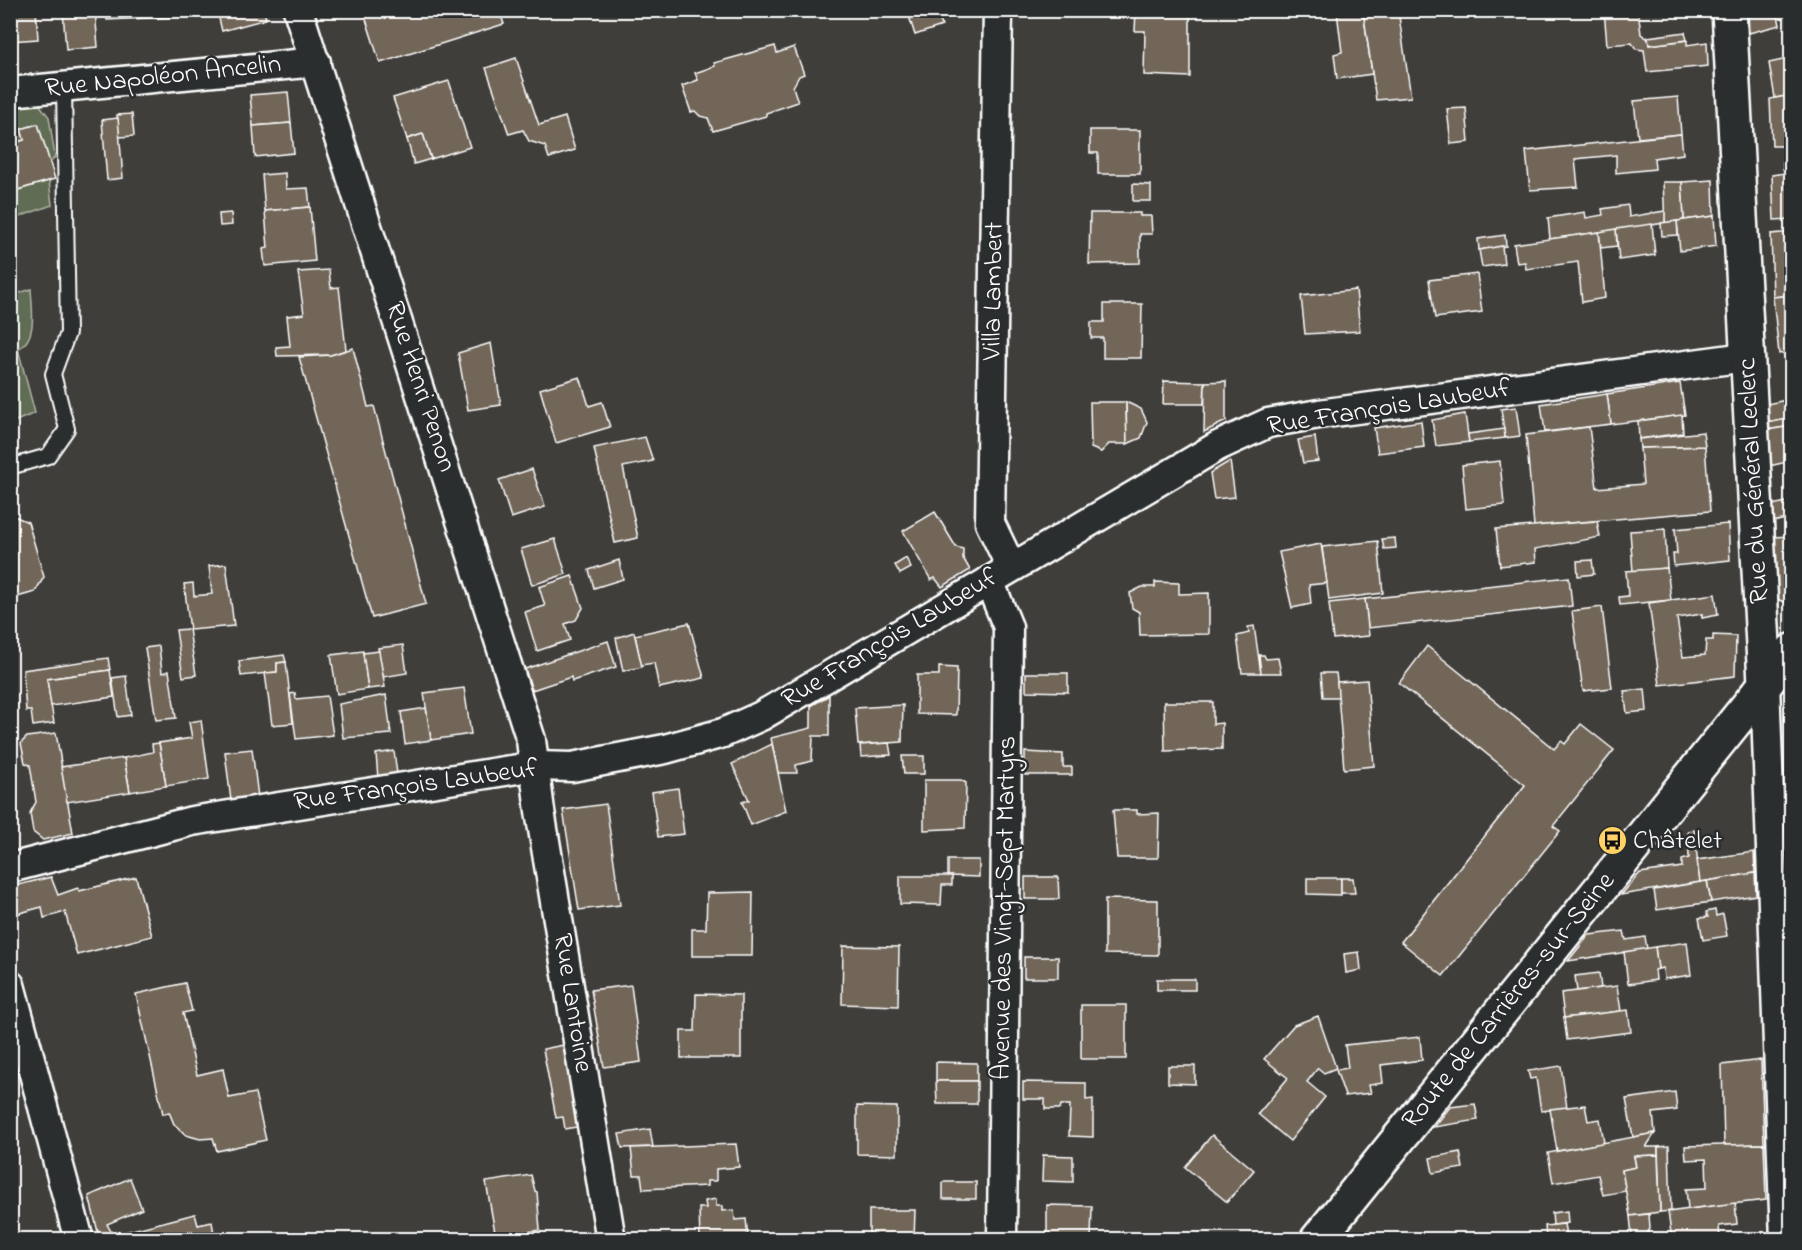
<svg xmlns="http://www.w3.org/2000/svg" width="1802" height="1250" font-family="'Indie Flower',sans-serif">
<rect width="100%" height="100%" fill="#403e3b"/>
<filter id="ink" filterUnits="userSpaceOnUse"><feTurbulence type="fractalNoise" baseFrequency=".0167" numOctaves="2"/><feDisplacementMap in="SourceGraphic" scale="12" xChannelSelector="R" yChannelSelector="G"/><feConvolveMatrix kernelMatrix="1 2 1 2 8 2 1 2 1" color-interpolation-filters="sRGB"/></filter>
<g filter="url(#ink)">
<g fill="#606c53" stroke="#b0b6a9" stroke-width="1.5">
<path d="M29 103 39 104 49 117 55 157 50 163 38 124 11 132V105Z"/>
<path d="M49 181 52 205 19 217 12 192Z"/>
<path d="M31 289C32 309 38 339 18 349L35 413 11 423V296Z"/>
</g>
<g fill="#726658" stroke="#fff" stroke-width="1.5">
<path d="M10 10H36L38 39 10 41Z"/>
<path d="M95 10 98 47 66 50 63 11Z"/>
<path d="M106 10H169L170 17 107 20Z"/>
<path d="M217 10H264L266 19 222 31Z"/>
<path d="M363 10H499L504 24 380 63Z"/>
<path d="M907 10H937L942 26 915 35Z"/>
<path d="M1136 10H1190V77L1144 75 1145 31H1135Z"/>
<path d="M1328 10H1363L1372 74 1337 79 1334 54 1342 52 1337 12 1329 14Z"/>
<path d="M1363 10H1398L1411 97 1376 100Z"/>
<path d="M1604 10H1638L1641 34 1648 39 1649 45 1687 40V45L1707 42 1708 66 1647 72 1644 50 1636 49 1632 43 1607 45Z"/>
<path d="M1748 10H1777L1780 25 1749 33Z"/>
<path d="M1685 32 1687 40 1649 45 1648 37Z"/>
<path d="M775 46 777 53 794 47 804 74 799 76 793 87 798 102 766 113V116L713 131 708 118 700 116 695 111 691 112 682 86 698 80 695 73 715 66 714 63Z"/>
<path d="M516 58 539 125 565 117 575 150 549 158 545 146 529 141 523 130 509 134 486 68Z"/>
<path d="M1792 58V95L1775 98 1769 63Z"/>
<path d="M449 81 470 147 431 159 423 134 407 139 393 98Z"/>
<path d="M288 92 291 123 253 126 250 95Z"/>
<path d="M1792 95V168L1783 169V146H1772L1770 99Z"/>
<path d="M1678 97 1681 134 1638 138 1634 101Z"/>
<path d="M1466 108 1469 142 1451 144 1447 109Z"/>
<path d="M132 114 134 136 119 137 117 115Z"/>
<path d="M118 118 123 178 107 180 102 120Z"/>
<path d="M291 123 294 153 255 157 253 126Z"/>
<path d="M38 124 55 179 14 191 10 179V144L24 140 21 129Z"/>
<path d="M21 129 24 140 10 144V132Z"/>
<path d="M1090 130H1140V174H1098V153H1090Z"/>
<path d="M423 134 431 159 414 164 407 139Z"/>
<path d="M1681 134 1683 154 1654 158 1655 169 1616 173V155L1575 159 1578 187 1530 190 1526 151Z"/>
<path d="M1792 172V219L1774 220 1772 175Z"/>
<path d="M285 173 286 189 308 188 310 207 265 211 262 175Z"/>
<path d="M1713 180 1714 216 1684 220 1682 182Z"/>
<path d="M1663 182H1682L1684 220 1665 223Z"/>
<path d="M1133 184 1151 185V201H1133Z"/>
<path d="M1628 205 1629 217 1665 211V223L1550 239 1548 218 1585 212 1586 218 1603 215 1602 209Z"/>
<path d="M310 207 315 261 265 266 263 249 268 248 265 211Z"/>
<path d="M231 213 232 225 220 226 219 214Z"/>
<path d="M1090 213H1140V216H1151L1152 234H1140V263L1089 264Z"/>
<path d="M1714 216 1716 246 1680 251 1677 221Z"/>
<path d="M1677 221 1678 235 1662 236 1661 223Z"/>
<path d="M1652 224 1655 255 1619 260 1616 229Z"/>
<path d="M1616 229 1617 246 1601 248 1599 232Z"/>
<path d="M1599 232 1605 298 1582 302 1578 262 1526 269 1525 262 1517 263 1514 244Z"/>
<path d="M1792 232V295L1773 297 1771 234Z"/>
<path d="M1505 235 1506 246 1479 250 1478 239Z"/>
<path d="M1502 246 1504 264 1482 267 1479 250Z"/>
<path d="M329 270 331 288 339 287 346 350 331 355 277 356 276 347 290 346 287 316 304 314 298 272Z"/>
<path d="M1477 274 1482 312 1435 318 1429 280Z"/>
<path d="M1356 290 1360 331 1305 334 1301 296Z"/>
<path d="M1792 295V352L1779 354 1773 297Z"/>
<path d="M1104 304H1142L1141 358H1103V338H1091V322H1104Z"/>
<path d="M491 343 501 405 468 410 458 353Z"/>
<path d="M353 348 368 407 374 406 426 604 372 618 299 357 331 355Z"/>
<path d="M580 377 589 406 602 402 610 427 556 443 540 389Z"/>
<path d="M1164 381 1205 382 1204 404H1163Z"/>
<path d="M1226 381V421L1204 432 1205 382Z"/>
<path d="M1680 383 1685 415 1611 424 1607 394Z"/>
<path d="M1607 394 1611 424 1545 432 1541 404Z"/>
<path d="M1792 399V418L1767 423 1766 404Z"/>
<path d="M1090 402H1126L1127 444H1109L1101 452 1091 448Z"/>
<path d="M1126 402 1141 409 1147 422 1141 438 1127 444Z"/>
<path d="M1516 407 1520 436 1505 438 1501 409Z"/>
<path d="M1465 414 1469 442 1436 446 1432 420Z"/>
<path d="M1682 415 1683 433 1639 439 1638 421Z"/>
<path d="M1792 418V426L1767 430V423Z"/>
<path d="M1421 421 1424 447 1378 453 1374 428Z"/>
<path d="M1792 426V461L1769 466 1767 430Z"/>
<path d="M1589 427 1597 488 1643 484 1640 448 1705 446 1710 511 1534 526 1526 435Z"/>
<path d="M1504 429 1505 438 1469 442 1468 434Z"/>
<path d="M1703 432 1705 446 1640 448 1639 439Z"/>
<path d="M645 437 653 461 623 467 638 538 615 543 594 448Z"/>
<path d="M1315 437 1318 461 1303 463 1298 440Z"/>
<path d="M1230 461 1235 497 1214 499 1210 473Z"/>
<path d="M1500 461 1504 505 1466 509 1462 465Z"/>
<path d="M532 469 545 507 511 518 499 480Z"/>
<path d="M1792 501V518L1772 522 1771 505Z"/>
<path d="M935 512 956 547 963 549V558L970 570 942 587 935 578 931 580 903 531Z"/>
<path d="M14 516 28 522 44 577 35 592 10 599V517Z"/>
<path d="M1597 521 1600 537 1535 549 1536 562 1500 566 1496 529Z"/>
<path d="M1728 524 1730 560 1674 566 1673 554H1677L1675 529Z"/>
<path d="M1665 529 1667 568 1633 572 1630 531Z"/>
<path d="M1792 536V604L1776 599 1772 537Z"/>
<path d="M1395 538 1396 548 1384 549 1382 539Z"/>
<path d="M555 539 566 574 532 585 521 549Z"/>
<path d="M1378 541 1383 593 1329 600 1322 547Z"/>
<path d="M1321 544 1327 583 1309 585 1311 604 1292 608 1279 552Z"/>
<path d="M906 558 911 568 900 574 895 565Z"/>
<path d="M619 560 623 579 594 588 589 570Z"/>
<path d="M1592 560 1594 574 1578 576 1577 561Z"/>
<path d="M226 564 234 626 190 630 184 584 193 583 194 596 212 594 209 566Z"/>
<path d="M1667 568 1671 600 1620 605 1619 597 1628 596 1626 571Z"/>
<path d="M572 576 583 608 576 620 565 624 570 640 537 651 525 612 545 606 539 587Z"/>
<path d="M1569 577 1572 606 1368 628 1365 599Z"/>
<path d="M1155 582 1179 583V594L1209 593V634L1140 635 1139 612 1132 608 1130 593 1142 587H1155Z"/>
<path d="M1715 594 1718 615 1702 618V614L1677 618 1683 657 1705 655 1706 640H1713V635L1736 636 1735 676 1660 685 1649 603Z"/>
<path d="M1365 599 1369 636 1333 639 1329 603Z"/>
<path d="M1602 607 1612 688 1583 691 1572 611Z"/>
<path d="M689 623 704 678 659 688 654 663 641 665 635 635Z"/>
<path d="M1254 626 1261 673H1242L1237 636 1249 633 1248 627Z"/>
<path d="M189 629 196 675 183 677 176 630Z"/>
<path d="M634 632 642 667 623 671 616 638Z"/>
<path d="M608 641 616 667 572 681 571 677 532 690 525 669Z"/>
<path d="M403 645 407 673 383 677 378 648Z"/>
<path d="M159 646 162 673 169 671 176 718 156 720 145 648Z"/>
<path d="M1427 646 1554 749 1561 741 1565 744 1581 724 1614 750 1553 826 1560 831 1443 976 1401 942 1525 785 1399 683Z"/>
<path d="M363 651 368 689 337 694 331 655Z"/>
<path d="M379 651 385 687 368 689 363 653Z"/>
<path d="M284 655 286 662 277 663V672L241 676 239 661Z"/>
<path d="M1259 655H1264L1266 659 1278 658 1281 673H1261Z"/>
<path d="M108 658 110 670 47 679 54 723 33 726 31 711H26L23 670Z"/>
<path d="M286 662 293 723 272 725 265 673 277 672V663Z"/>
<path d="M939 667 957 668 956 715 917 714V675H939Z"/>
<path d="M110 670 114 697 51 706 47 679Z"/>
<path d="M1026 673H1068V692L1026 691Z"/>
<path d="M1321 673H1336L1339 697H1323Z"/>
<path d="M126 676 131 715 118 717 112 678Z"/>
<path d="M1367 680 1374 766 1344 769 1337 682Z"/>
<path d="M464 688 471 734 431 740 424 693Z"/>
<path d="M1645 689 1647 711 1627 713 1624 691Z"/>
<path d="M1792 692V754H1788L1786 697Z"/>
<path d="M295 693 296 699 327 696 333 735 296 739 290 694Z"/>
<path d="M386 695 391 734 343 738 339 704Z"/>
<path d="M829 695V736H813L812 761 796 765 797 773H778L771 738 811 728V706Z"/>
<path d="M1164 702H1213V724L1222 723V749L1165 751Z"/>
<path d="M903 705 902 742 858 745 855 708Z"/>
<path d="M426 708 431 740 405 744 401 712Z"/>
<path d="M201 720 209 779 166 786 159 743 192 738 189 722Z"/>
<path d="M56 733 73 833 43 840 33 832 30 813 36 802 30 765 25 763 21 743 27 737Z"/>
<path d="M159 743 166 786 130 792 124 758 153 752 152 744Z"/>
<path d="M889 743 891 755 861 757 860 745Z"/>
<path d="M772 744 786 811 751 825 742 802 749 800 732 764Z"/>
<path d="M252 749 258 797 231 801 225 752Z"/>
<path d="M394 751 397 774 378 778 376 754Z"/>
<path d="M1025 752 1063 754V767H1072V775H1025Z"/>
<path d="M1788 754H1792V798H1789Z"/>
<path d="M902 756H924V774H904Z"/>
<path d="M124 758 130 792 67 802 61 767Z"/>
<path d="M924 780H961L966 783 965 828 924 830Z"/>
<path d="M678 788 684 834 658 837 652 792Z"/>
<path d="M606 804 620 905 579 910 563 810Z"/>
<path d="M1113 810H1137V814L1159 813 1158 858H1117Z"/>
<path d="M1694 830 1700 882 1621 895 1640 873 1682 867V860L1689 858 1688 831Z"/>
<path d="M1754 852 1755 873 1700 882 1697 860Z"/>
<path d="M948 860H979V877L948 876Z"/>
<path d="M1755 873 1756 895 1711 902 1707 881Z"/>
<path d="M900 876H952V885H942L941 905 900 904Z"/>
<path d="M51 877 58 895 78 888 79 891 136 877 152 936 77 955 65 912 44 918 42 907 16 914 10 887Z"/>
<path d="M1025 877H1058L1059 899H1025Z"/>
<path d="M1307 878H1341V895L1307 894Z"/>
<path d="M1341 878H1353L1355 893H1341Z"/>
<path d="M1707 881 1711 902 1657 910 1654 890Z"/>
<path d="M753 892 752 956H692V929H706L707 893Z"/>
<path d="M1105 899 1158 900V955L1105 954Z"/>
<path d="M1715 910 1716 916 1723 914 1727 936 1703 940 1699 918 1708 917 1706 912Z"/>
<path d="M1624 931 1626 940 1645 937 1647 949 1568 961 1589 935Z"/>
<path d="M1687 942 1691 975 1664 979 1663 968 1658 969 1655 947Z"/>
<path d="M843 946 899 947 898 1006 842 1004Z"/>
<path d="M1655 947 1658 969 1655 970 1656 980 1628 984 1624 952Z"/>
<path d="M1359 952 1361 970 1346 973 1344 954Z"/>
<rect x="1024" y="957" width="34" height="21"/>
<path d="M1599 973 1601 988 1577 991 1575 976Z"/>
<rect x="1157" y="979" width="38" height="11"/>
<path d="M185 983 192 1011 183 1013 197 1075 223 1069 229 1098 255 1093 266 1140 217 1151 213 1138 200 1139 186 1135 174 1124 169 1112 163 1114 136 994Z"/>
<path d="M631 985 641 1062 604 1067 591 990Z"/>
<path d="M1617 986 1621 1011 1564 1018 1561 993Z"/>
<path d="M696 994 741 995V1058H681V1031H695Z"/>
<rect x="1081" y="1005" width="45" height="54"/>
<path d="M1628 1010 1631 1032 1567 1040 1564 1018Z"/>
<path d="M1318 1016 1336 1068 1324 1073 1318 1068 1307 1082 1325 1097 1290 1141 1258 1114 1288 1078 1264 1059 1294 1025Z"/>
<path d="M1420 1037 1422 1060 1381 1065 1383 1083 1369 1085 1371 1093 1345 1096 1336 1070 1348 1068 1345 1045Z"/>
<path d="M564 1045 577 1127 565 1129 563 1117 556 1118 543 1049Z"/>
<path d="M1761 1060 1764 1144 1724 1145 1722 1065Z"/>
<path d="M936 1062 977 1063V1081H936Z"/>
<path d="M1168 1066H1195V1084L1168 1083Z"/>
<path d="M1561 1066 1567 1108 1541 1111 1536 1078 1530 1079 1528 1071Z"/>
<path d="M936 1081H977V1104H937Z"/>
<path d="M1023 1082 1086 1083V1100L1093 1099V1137L1069 1136 1070 1105H1061L1060 1109H1045V1099H1023Z"/>
<path d="M1675 1092 1677 1110 1653 1113 1655 1133 1633 1137 1626 1099Z"/>
<path d="M1475 1104 1478 1120 1434 1127 1450 1107Z"/>
<path d="M1585 1105 1588 1121 1600 1119 1604 1143 1557 1151 1550 1109Z"/>
<path d="M857 1106 897 1107V1155L857 1154Z"/>
<path d="M650 1129 653 1147 622 1148 619 1134Z"/>
<path d="M1655 1133 1646 1147H1658V1155L1634 1156 1636 1167 1622 1170 1626 1191 1603 1195 1598 1175 1553 1183 1548 1153Z"/>
<path d="M1212 1135 1254 1170 1227 1202 1185 1167Z"/>
<path d="M736 1144 739 1167 716 1169V1181H707V1186L643 1189 641 1175H634L631 1148Z"/>
<path d="M1764 1144 1766 1200 1688 1209 1686 1189 1707 1188 1706 1159 1686 1160 1685 1146Z"/>
<path d="M1669 1146 1671 1211 1660 1212 1658 1147Z"/>
<path d="M1460 1152 1463 1168 1433 1173 1430 1158Z"/>
<path d="M1043 1155 1073 1156V1182L1042 1181Z"/>
<path d="M1658 1155 1660 1212 1630 1216 1622 1170 1636 1167 1634 1156Z"/>
<path d="M531 1175 535 1191 537 1192 540 1230 496 1238 486 1182Z"/>
<path d="M130 1178 142 1209 107 1224 113 1235 195 1214 198 1225 212 1222 214 1234 190 1240H100L89 1196Z"/>
<rect x="943" y="1182" width="33" height="17"/>
<path d="M716 1199V1206H722V1211L734 1210 735 1220 746 1219 748 1238 758 1240H700L699 1208H706L705 1201Z"/>
<path d="M1735 1203 1737 1224 1719 1226 1720 1239 1672 1240 1668 1212Z"/>
<path d="M1047 1205 1092 1206 1091 1240H1047Z"/>
<path d="M869 1210H915L914 1240H869Z"/>
<path d="M1567 1211 1568 1223 1553 1225 1552 1213Z"/>
<path d="M1649 1214 1650 1229 1645 1236 1632 1237 1630 1216Z"/>
<path d="M1564 1224 1566 1235 1546 1238 1545 1226Z"/>
<path d="M221 1232 223 1240H190L214 1234Z"/>
</g>
<g fill="none" stroke-linecap="round" stroke-linejoin="round">
<defs>
<path id="service" d="M10 467 48 456 67 429 53 374 68 333 64 87"/>
<g id="minor">
<path d="M298 10 531 740 540 811 611 1240"/>
<path d="M998 10 990 523 1011 567"/>
<path d="M10 92 316 62"/>
<path d="M989 581 1008 627 1002 1240"/>
<path d="M1765 682 1785 1240"/>
<path d="M10 868 192 821 536 766 572 767 665 749 723 733 761 716 1218 446 1268 423 1319 414 1746 357"/>
<path d="M10 985 79 1240"/>
</g>
<g id="tertiary">
<path d="M1729 10 1765 682"/>
<path d="M1317 1240 1792 651"/>
</g>
</defs>
<use href="#service" stroke="#fff" stroke-width="18"/>
<use href="#minor" stroke="#fff" stroke-width="33"/>
<use href="#tertiary" stroke="#fff" stroke-width="38"/>
<path stroke="#fff" stroke-width="4" stroke-dasharray="1.5 4.5" stroke-linecap="butt" d="M10 207 14 219"/>
<use href="#service" stroke="#2a2d2e" stroke-width="14"/>
<use href="#minor" stroke="#2a2d2e" stroke-width="28"/>
<use href="#tertiary" stroke="#2a2d2e" stroke-width="33"/>
</g>
</g>
<defs>
<symbol id="bus-disc" viewBox="-11 -11 22 22"><circle r="9.5" fill="#ffd166" stroke="#2a2d2e"/><path d="M-5-6H5V4H4V6H2V4H-2V6H-4V4H-5ZM-3.5-4V0h7V-4ZM-3.5 1.2v1.5H-2V1.2ZM2 1.2v1.5H3.5V1.2Z" fill="#111"/></symbol>
</defs>
<g fill-rule="evenodd">
<use href="#bus-disc" x="1596" y="824" width="33" height="33"/>
</g>
<g text-anchor="middle" dominant-baseline="central" stroke-width="5" stroke-linejoin="round" paint-order="stroke">
<g font-size="27" fill="#fff" stroke="#2a2d2e">
<text transform="translate(163 77) rotate(-6)">Rue Napoléon Ancelin</text>
<text transform="translate(994 291) rotate(-89)">Villa Lambert</text>
<text transform="translate(420 387) rotate(72)">Rue Henri Penon</text>
<text transform="translate(1389 408) rotate(-9)">Rue François Laubeuf</text>
<text transform="translate(1754 481) rotate(-93)">Rue du Général Leclerc</text>
<text transform="translate(890 639) rotate(-31)">Rue François Laubeuf</text>
<text transform="translate(416 786) rotate(-8)">Rue François Laubeuf</text>
<text transform="translate(1005 908) rotate(-89)">Avenue des Vingt-Sept Martyrs</text>
<text transform="translate(1509 1001) rotate(-51)">Route de Carrières-sur-Seine</text>
<text transform="translate(572 1003) rotate(81)">Rue Lantoine</text>
</g>
<g font-size="27" fill="#fff" stroke="#2a2d2e" text-anchor="start">
<text x="1633" y="841">Châtelet</text>
</g>
</g>
<rect width="1802" height="1250" fill="none" stroke="#2a2d2e" stroke-width="36"/>
<rect x="18" y="18" width="1766" height="1214" fill="none" stroke="#fff" stroke-width="2" filter="url(#ink)"/>
</svg>
